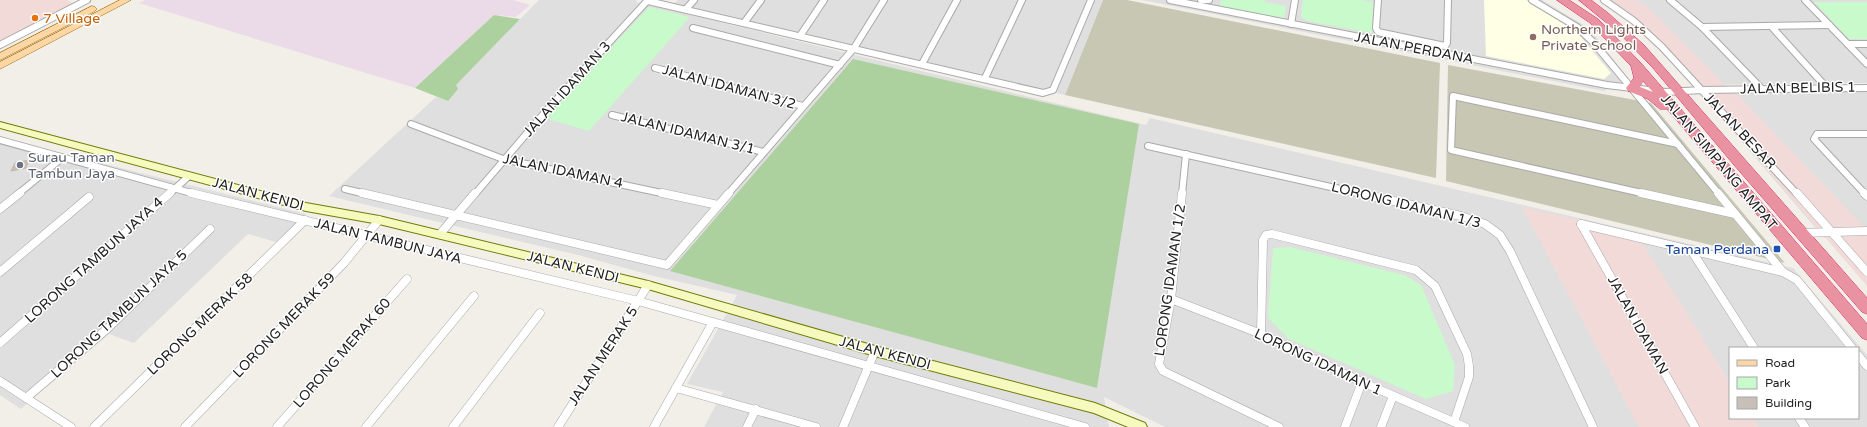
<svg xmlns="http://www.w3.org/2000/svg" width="1867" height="427" font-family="'Varela Round',sans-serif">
<rect width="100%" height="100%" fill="#f2efe9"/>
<g fill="#e0dfdf" fill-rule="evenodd">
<path d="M539 0H637L636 2 1146 125 1150 118 1793 268 1867 355V427H1165L1104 397 1109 427H704L723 392 687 384 737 295 654 276 578 255 329 196 436 97 448 100 455 85ZM1730 348H1858V418H1730Z"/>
<path d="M678 0H1103L1065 95 671 8Z"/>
<path d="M1142 0H1542L1590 29 1628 78 1604 91Z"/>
<path d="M1599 0H1867V83L1694 85 1625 14Z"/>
<path d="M1867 91V236L1824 238 1702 95Z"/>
<path d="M0 138 306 214 276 242 248 234 134 343 109 334 21 409 0 395Z"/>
</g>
<g fill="#f2dad9">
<path d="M0 0H67L79 7 0 49Z"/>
<path d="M1599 0H1635L1649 8 1725 85 1736 93 1867 230V286L1694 85 1625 14Z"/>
<path d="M1522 207 1636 233 1730 382V418H1753L1759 427H1639Z"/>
</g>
<path fill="#ebdbe8" d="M145 0H513L530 5 516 17 494 15 415 88 139 3Z"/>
<path fill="#ffffe5" d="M1484 0H1526L1575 30 1611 73 1604 79 1486 56Z"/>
<g fill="#c7c7b4">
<path d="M1103 0H1127L1440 63 1436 178 1065 95Z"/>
<path d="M1448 65 1651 103 1785 263 1446 181Z"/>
</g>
<g fill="#add19e">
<path d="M494 15 520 19 456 85 458 89 448 101 415 88Z"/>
<path d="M853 59 1139 124 1097 388 670 271Z"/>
</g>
<g fill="#c8facc">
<path d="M1221 0H1265V2L1286 6 1284 18 1220 7Z"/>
<path d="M1303 0H1361L1373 2 1372 33 1307 21 1301 17Z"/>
<path d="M1814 2H1867V39H1849Z"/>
<path d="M649 7 690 17 589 131 545 118Z"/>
<path d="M1290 247 1404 275 1421 285 1455 365 1453 391 1426 399 1289 339 1268 318 1273 248Z"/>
</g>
<path fill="#c7bfb8" stroke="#c4b6ab" d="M29 160 26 168 11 171 15 163Z"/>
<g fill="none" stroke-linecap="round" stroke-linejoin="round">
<defs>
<g id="street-far1">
<path d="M1170 0 1607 85 1665 92 1703 90"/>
<path d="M1201 0H1209"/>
<path d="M1378 0 1376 28 1378 32 1445 46 1447 43 1448 0"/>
<path d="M1532 0 1577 27 1594 43 1719 194"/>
<path d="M1604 0 1634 21 1662 47 1797 194"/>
<path d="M1670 0 1702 27 1763 90"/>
<path d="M1805 0 1867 64"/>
<path d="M648 1 1043 93 1053 90 1091 0"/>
<path d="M686 9 694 0"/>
<path d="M744 23 761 0"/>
<path d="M1291 24 1295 0"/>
<path d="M1771 26 1827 88"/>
<path d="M1702 27 1829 25"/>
<path d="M693 28 840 65"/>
<path d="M800 36 824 0"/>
<path d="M1848 44H1867"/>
<path d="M0 45 87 0"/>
<path d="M922 64 957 0"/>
<path d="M655 68 803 106"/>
<path d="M985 78 1022 0"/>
<path d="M1700 90 1867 88"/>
<path d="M612 115 764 152"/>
<path d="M411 124 503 159 666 194"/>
<path d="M0 140 195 194"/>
<path d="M1148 146 1362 194"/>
<path d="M345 189 366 194"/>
<path d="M18 194 62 158"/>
<path d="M169 194 189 176"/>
<path d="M475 194 546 111 648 0"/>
<path d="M728 194 854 48 884 0"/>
<path d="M1182 194 1186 154"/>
<path d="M1646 194 1451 150 1453 96 1678 144"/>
<path d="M1865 194 1814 139 1817 134H1867"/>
</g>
<g id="street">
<path d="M191 193 638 301 1085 427"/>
<path d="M362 193 667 265 729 193"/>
<path d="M662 193 718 205"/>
<path d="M1182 193 1171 299 1159 364 1163 371 1279 427"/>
<path d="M1358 193 1461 216 1485 224 1500 235 1510 251 1593 427"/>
<path d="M1641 193 1735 214"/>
<path d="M1718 193 1783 272"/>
<path d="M1797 193 1867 272"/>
<path d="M1864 193 1867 196"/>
<path d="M0 209 20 193"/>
<path d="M1581 224 1783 272 1797 280 1852 348"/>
<path d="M1581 224 1695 427"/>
<path d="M1801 233 1867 231"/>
<path d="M440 234 475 193"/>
<path d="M1691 250 1754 348"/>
<path d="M0 272 89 197"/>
<path d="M1171 299 1261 334 1362 382 1465 427"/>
<path d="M1261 334 1263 240 1266 235 1272 234 1416 270 1435 286 1467 354 1469 366V377L1454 422"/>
<path d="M0 343 170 193"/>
<path d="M1858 355 1867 366"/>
<path d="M0 381 71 427"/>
<path d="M676 388 816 427"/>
<path d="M26 398 108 328 210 229"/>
<path d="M1799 418 1805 427"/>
<path d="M94 427 305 220"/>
<path d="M185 427 344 263 379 220"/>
<path d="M277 427 407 279"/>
<path d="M366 427 474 296"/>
<path d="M453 427 540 313"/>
<path d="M558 427 648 285"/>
<path d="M654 427 713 322"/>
<path d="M747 427 756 409"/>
<path d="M843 427 875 351"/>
<path d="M1345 427 1362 382"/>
<path d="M1381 427 1393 396"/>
</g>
<path id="secondary" d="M0 122 306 203 379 216 648 281 875 346 1095 403 1145 423 1147 427H1128L1094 413 875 356 648 289 379 224 306 211 0 128Z"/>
<g id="primary">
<path d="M120 0H131L0 69V62Z"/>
<path d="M92 6 95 7 97 9 95 11 0 60V53Z"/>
</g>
<g id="highway">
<path d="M1557 0H1569L1598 19 1640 62 1867 324V340L1862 338 1667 109H1660L1648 99 1628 91 1626 88 1634 78 1631 66 1590 23ZM1643 81 1653 92 1640 87Z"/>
<path d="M1579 0H1591L1608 13 1644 45 1867 298V314L1862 312 1734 165 1653 68 1619 33Z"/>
</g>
</defs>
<use href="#street-far1" stroke="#a9a9a9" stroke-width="8"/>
<use href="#street" stroke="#a9a9a9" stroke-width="9"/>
<use href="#secondary" stroke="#707d05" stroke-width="2"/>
<use href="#primary" stroke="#a06b00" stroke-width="1"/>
<use href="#highway" stroke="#dc2a67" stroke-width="1"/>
<use href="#street-far1" stroke="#fff" stroke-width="6"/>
<use href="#street" stroke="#fff" stroke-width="8"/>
<use href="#secondary" fill="#f7fabf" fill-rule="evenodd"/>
<use href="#primary" fill="#fcd6a4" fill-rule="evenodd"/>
<use href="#highway" fill="#e892a2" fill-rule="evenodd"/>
</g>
<circle fill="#e8710a" stroke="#fff" stroke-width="1.5" cx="35" cy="18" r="4"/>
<circle fill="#8d6e63" stroke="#fff" stroke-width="1.5" cx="1533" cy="37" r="4"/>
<circle fill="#6b7280" stroke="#fff" stroke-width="1.5" cx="20" cy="165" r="4"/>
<rect fill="#1a4fb4" stroke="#fff" stroke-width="1.5" x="1773" y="245" width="8" height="8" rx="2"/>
<g text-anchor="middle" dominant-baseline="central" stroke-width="3" stroke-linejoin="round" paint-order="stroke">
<g font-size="14" fill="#c56008" stroke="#fff" text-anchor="start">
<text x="43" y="18">7 Village</text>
</g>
<g font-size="14" fill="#785e54" stroke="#fff" text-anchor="start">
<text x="1541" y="29">Northern Lights<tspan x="1541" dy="16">Private School</tspan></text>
</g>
<g font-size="14" fill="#222" stroke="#fff">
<text transform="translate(1414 48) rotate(11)">JALAN PERDANA</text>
<text transform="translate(729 87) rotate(15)">JALAN IDAMAN 3/2</text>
<text transform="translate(1798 88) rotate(-1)">JALAN BELIBIS 1</text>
<text transform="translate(567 89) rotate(-48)">JALAN IDAMAN 3</text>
<text transform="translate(1740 131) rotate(47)">JALAN BESAR</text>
<text transform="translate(688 133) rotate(14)">JALAN IDAMAN 3/1</text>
<text transform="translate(1719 162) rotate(50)">JALAN SIMPANG AMPAT</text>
<text transform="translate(563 171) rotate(12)">JALAN IDAMAN 4</text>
<text transform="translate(258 194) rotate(15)">JALAN KENDI</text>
<text transform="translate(1406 205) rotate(14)">LORONG IDAMAN 1/3</text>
<text transform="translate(388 241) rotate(14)">JALAN TAMBUN JAYA</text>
<text transform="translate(94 260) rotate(-42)">LORONG TAMBUN JAYA 4</text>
<text transform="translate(573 267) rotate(14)">JALAN KENDI</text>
<text transform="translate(1170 280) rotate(-82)">LORONG IDAMAN 1/2</text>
<text transform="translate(119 314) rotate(-43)">LORONG TAMBUN JAYA 5</text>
<text transform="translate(200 324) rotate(-44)">LORONG MERAK 58</text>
<text transform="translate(284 325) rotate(-46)">LORONG MERAK 59</text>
<text transform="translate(1638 325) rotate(61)">JALAN IDAMAN</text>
<text transform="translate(342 353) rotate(-49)">LORONG MERAK 60</text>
<text transform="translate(885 353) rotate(15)">JALAN KENDI</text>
<text transform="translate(603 356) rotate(-57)">JALAN MERAK 5</text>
<text transform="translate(1318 362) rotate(25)">LORONG IDAMAN 1</text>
</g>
<g font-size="14" fill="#5b616d" stroke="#fff" text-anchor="start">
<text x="28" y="157">Surau Taman<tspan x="28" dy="16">Tambun Jaya</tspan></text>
</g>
<g font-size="14" fill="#164399" stroke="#fff" text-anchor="end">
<text x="1769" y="249">Taman Perdana</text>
</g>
</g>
<rect x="1729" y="347" width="130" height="72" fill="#ffffff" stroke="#a7a7a7"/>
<rect x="1737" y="360" width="20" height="6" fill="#fcd6a4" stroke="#a7a7a7"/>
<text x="1765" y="367" font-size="12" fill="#222222">Road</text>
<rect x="1737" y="377" width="20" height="12" fill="#c8facc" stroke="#a7a7a7"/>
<text x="1765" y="387" font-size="12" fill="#222222">Park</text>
<rect x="1737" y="397" width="20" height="12" fill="#c7bfb8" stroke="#a7a7a7"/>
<text x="1765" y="407" font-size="12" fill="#222222">Building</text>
</svg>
